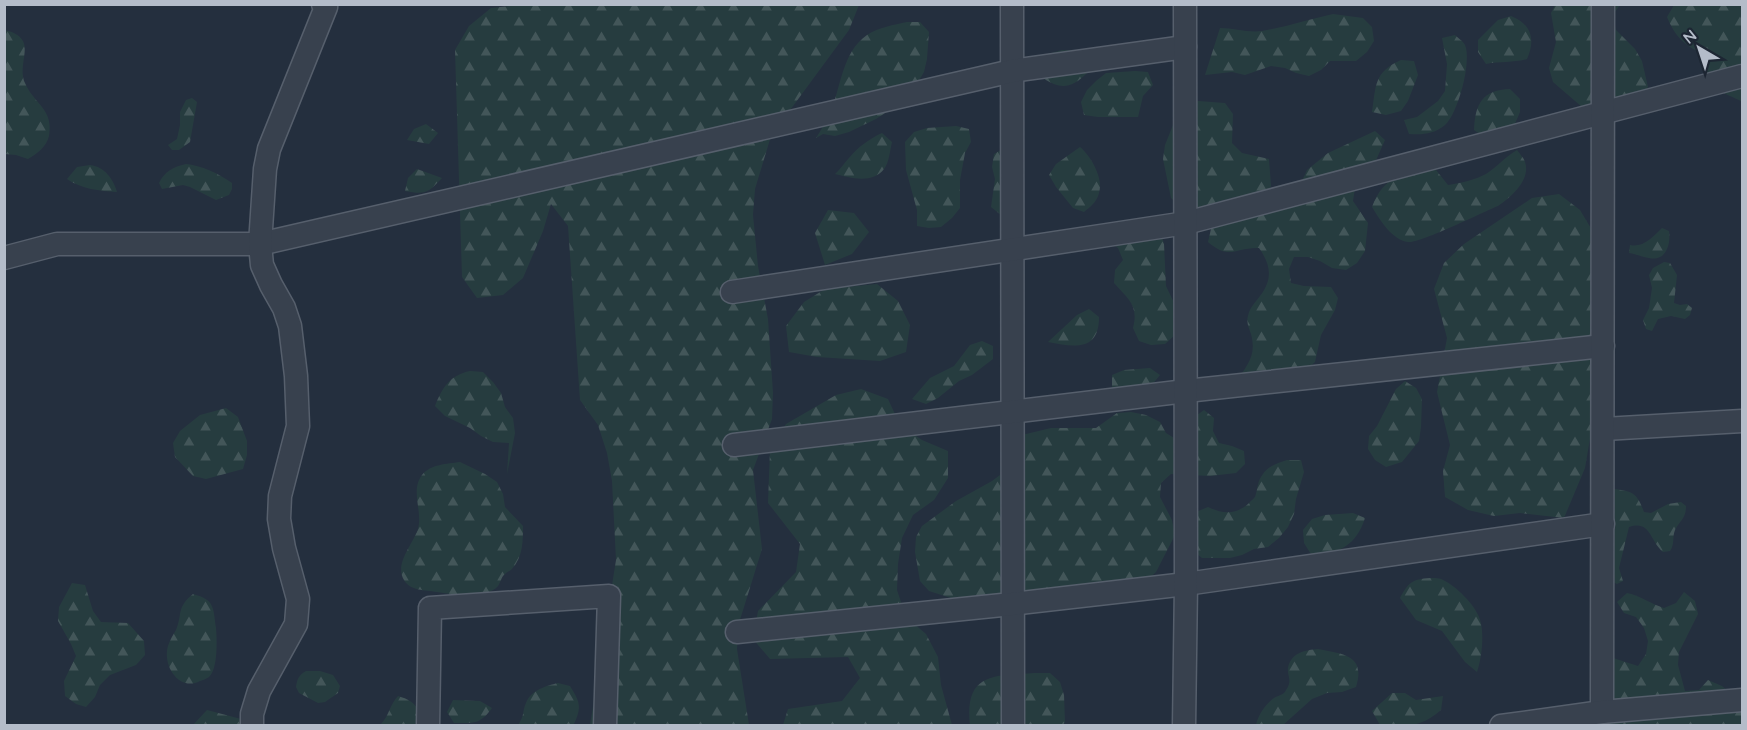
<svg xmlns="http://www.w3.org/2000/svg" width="1747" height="730" font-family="Quicksand,sans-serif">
<defs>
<pattern id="forest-firs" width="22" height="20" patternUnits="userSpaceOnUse" patternTransform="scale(1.5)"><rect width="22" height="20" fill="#263c3f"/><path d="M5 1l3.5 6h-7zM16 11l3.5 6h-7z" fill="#435659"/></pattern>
</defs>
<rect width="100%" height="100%" fill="#242f3e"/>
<g fill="url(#forest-firs)">
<path d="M518 5H859L849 30 771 136 755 189 753 215 758 266 768 319 773 393 772 419 753 470 762 549 739 623 737 649 749 725H590L616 560 612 481 607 453 598 425 580 400 568 226 551 204 543 231 523 278 503 295 477 298 462 277 455 50 469 26 491 8Z"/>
<path d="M1555 5H1620L1612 16 1616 30 1635 49 1642 61 1648 87 1639 98 1589 113 1553 82 1549 68 1556 42 1551 13Z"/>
<path d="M1674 5H1742V102C1738 99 1734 98 1730 96 1709 87 1704 75 1704 54 1684 46 1675 36 1667 17Z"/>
<path d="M1333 14 1363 18 1372 27 1374 41 1367 52 1356 61H1330L1321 70 1309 76 1296 73 1285 68 1271 66 1245 75 1232 72 1205 75 1220 28C1234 28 1248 33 1262 31 1286 27 1310 19 1333 14Z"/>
<path d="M1511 16C1531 24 1536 39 1527 59 1513 63 1500 61 1486 64L1478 52V40L1498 20Z"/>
<path d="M907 22H920L929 32 927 59 924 72 909 97 876 119 849 132 835 136 823 134 816 138C821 130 826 122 830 113 841 88 842 52 867 35 879 27 894 25 907 22Z"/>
<path d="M5 30C40 39 16 61 25 83 34 104 54 109 49 136 46 147 38 153 28 159L16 155 5 154Z"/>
<path d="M1455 35C1458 38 1463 41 1465 45 1472 61 1458 114 1445 125 1434 134 1423 135 1409 134L1404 120 1417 117 1438 101 1445 91 1447 64 1442 38Z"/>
<path d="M1062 50H1077L1086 59 1088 72C1062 99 1051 81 1024 67L1048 54Z"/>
<path d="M1401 60 1414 61 1418 75 1408 101 1401 111 1386 115 1372 112C1376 85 1374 72 1401 60Z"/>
<path d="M1135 71 1148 72 1153 85 1143 96 1138 117H1098L1084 115 1081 102 1087 90 1096 81 1106 73Z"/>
<path d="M1510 89 1520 99V112L1514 126 1485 138 1474 130C1475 103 1483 90 1510 89Z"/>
<path d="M192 98 197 102 190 142 179 150H172L168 145 177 139 180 125V112L186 100Z"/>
<path d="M1198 101 1225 103 1233 114 1232 143 1242 153 1269 159 1271 186 1265 197 1301 183 1307 170 1328 153 1375 131 1385 140 1373 167 1355 188 1353 201 1368 223 1365 251 1357 263 1346 270 1332 268 1320 261 1308 257H1294L1289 269 1291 283 1304 286 1331 287 1338 298 1335 310 1321 335 1315 362 1305 371 1236 382C1247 365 1257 356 1251 334 1249 328 1246 322 1248 316 1250 307 1255 303 1260 296 1273 279 1271 265 1259 248 1235 247 1230 261 1208 242L1211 229 1228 209 1259 195 1231 198 1194 209 1181 207 1171 198 1163 159 1165 145 1175 120 1186 109Z"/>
<path d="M426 124 438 133 429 144 407 140 414 129Z"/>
<path d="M956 126 969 129 971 142 965 153 960 180V208L952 218 941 227 929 228 917 226V210L906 170 905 142 914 132 927 128Z"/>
<path d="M882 133 892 142C890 150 889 163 884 169 873 184 850 178 835 174 841 169 844 163 849 158 858 147 869 139 882 133Z"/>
<path d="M1006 147 1011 206 1001 215 991 207 995 179 992 167 994 154Z"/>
<path d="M1080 147C1091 156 1104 179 1099 193 1097 202 1090 207 1084 212L1073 208 1056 187 1049 175 1056 164Z"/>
<path d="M1517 150C1519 153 1524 158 1525 162 1531 180 1511 197 1498 206 1483 212 1419 244 1408 242 1392 240 1380 220 1372 207 1384 175 1403 174 1432 165L1448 185C1461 183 1475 180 1486 174 1497 167 1505 157 1517 150Z"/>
<path d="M186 164C200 165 220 174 232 183V189L229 195 216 200 190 187 183 185 162 189 159 183C165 171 173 167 186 164Z"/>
<path d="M90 165C105 167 113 179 117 192 100 191 81 189 67 179L77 167Z"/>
<path d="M417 169 442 178C428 193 425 195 405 191L408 178Z"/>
<path d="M1559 194 1580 210 1595 235 1594 415 1585 468 1564 518 1520 513 1494 516 1468 510 1445 497 1443 471 1450 445 1437 392 1447 338 1434 289 1444 263 1464 244 1532 198Z"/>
<path d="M828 210 854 213 869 232 852 254 825 265 815 233Z"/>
<path d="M1662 228 1669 231C1671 244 1666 262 1649 258 1642 257 1636 254 1629 253L1630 245C1643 248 1653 237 1662 228Z"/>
<path d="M1160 231 1164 244 1166 286 1177 309 1175 335 1165 344 1151 345 1139 341 1133 328C1139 305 1128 299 1114 283L1115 270 1123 260 1118 248 1107 240Z"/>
<path d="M1664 262 1670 263 1677 275 1674 303 1680 305 1687 304 1692 308 1690 315 1685 319 1671 316 1658 319 1652 331 1646 329 1643 320 1649 308 1652 288 1649 275 1653 268Z"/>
<path d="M877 284 898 301 910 325 906 352 880 361 817 357 789 352 786 326 804 302 825 289Z"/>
<path d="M1089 309 1099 317C1099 352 1074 347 1048 342L1077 315Z"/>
<path d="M982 341 993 346V359L972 375 959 381 938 398 926 404 912 399 930 378 954 366 970 345Z"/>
<path d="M1150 368 1160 375 1151 386 1125 392 1112 388V375L1124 370Z"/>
<path d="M470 371 483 372 493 382 501 393 505 407 513 418 515 433 507 474 509 443 493 442 481 436 470 428 445 416 435 406C442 388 450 375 470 371Z"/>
<path d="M1405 381 1416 388 1422 399 1421 427 1419 441 1402 462 1386 467 1375 460 1368 449 1369 436 1377 426 1396 389Z"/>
<path d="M861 389 888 399 900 425 922 440 948 451V478L934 500 913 515 902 538 898 564 897 590 906 617 926 634 938 657 941 685 952 725H783L788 709 842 701 860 678 848 657 770 659 753 639 758 611 796 572 800 544 768 503 770 449 786 424 836 395Z"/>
<path d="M226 408 238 417 247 441V455L243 469 206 479 193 476 175 457 173 443 180 431 200 415Z"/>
<path d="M1204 410 1214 418 1213 431 1219 443 1232 446 1244 451 1245 464 1236 473 1210 476 1171 474 1161 483 1160 497 1172 520 1175 535 1156 572 1137 590 954 599 929 591 920 581 915 552 916 537 922 526 956 501 992 481 1004 472 1022 435 1051 428H1096L1117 413 1131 412 1146 415 1160 422 1166 433 1179 441 1193 418Z"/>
<path d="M1287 460H1301L1304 472 1296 499 1294 514 1288 527 1279 538 1268 547 1254 549 1242 555 1230 558H1202L1191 549 1196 512 1208 507C1223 514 1235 515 1248 504 1249 503 1254 498 1255 497 1258 489 1257 481 1263 474 1268 466 1278 463 1287 460Z"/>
<path d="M460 462 485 474 497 482 503 494 505 507 523 526C523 541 523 557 512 569 510 571 507 572 505 574 501 577 501 582 498 586 486 600 452 594 437 592 425 590 410 591 404 580 394 564 413 544 418 529 423 511 410 491 422 475 431 464 447 464 460 462Z"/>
<path d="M1613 489C1633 491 1637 493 1644 512L1651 513 1668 504 1681 502 1686 506C1686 519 1680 520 1675 530 1672 537 1675 544 1670 551L1663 552C1649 540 1651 520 1629 527L1619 568 1623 581 1617 584 1611 581Z"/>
<path d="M1353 513 1365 518C1356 546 1340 551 1314 559L1304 543 1303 530 1312 519 1325 515Z"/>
<path d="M1430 578C1434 578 1440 578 1443 580 1456 586 1474 604 1479 617 1485 631 1482 658 1477 672L1465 662 1442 631 1416 620 1400 598C1408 583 1412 579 1430 578Z"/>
<path d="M72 583 85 585 93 611 101 622 128 623 144 641 145 655 136 665 110 675 100 685 95 697 86 707 76 704 65 696 64 681 76 656 71 644 58 621 59 607Z"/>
<path d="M1684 592 1695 601 1698 614 1679 652 1678 665 1685 691 1699 690 1708 680 1722 686 1741 703 1742 721 1740 726 1602 725 1608 717 1613 658 1638 666 1646 654 1648 641 1644 628 1636 617 1624 613 1617 602 1627 593C1641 596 1651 604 1664 608L1676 603Z"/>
<path d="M193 594C215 600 213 607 216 628 217 640 218 669 209 677 206 679 203 680 200 681 181 691 165 670 167 651 168 643 172 637 176 630 183 613 176 608 193 594Z"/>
<path d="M1318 649C1343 654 1366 655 1356 687L1342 692 1327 693 1312 699 1283 725H1256C1258 715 1266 704 1274 698 1279 695 1284 695 1286 690 1293 680 1287 677 1288 668 1291 652 1306 650 1318 649Z"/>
<path d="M306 671H320L333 675 340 686 338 693 325 702 318 703 299 693 296 687C297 679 299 675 306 671Z"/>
<path d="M1035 673H1050L1060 682 1064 695 1065 722 1063 725 970 726C964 672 994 676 1035 673Z"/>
<path d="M558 683 570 686C580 702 582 707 574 724L518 725C525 715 522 712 526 703 531 690 546 686 558 683Z"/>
<path d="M1392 693H1405L1416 700 1443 696 1441 710C1422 727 1404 728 1380 725L1372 711Z"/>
<path d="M398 696C408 699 414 702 419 711L415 725H383L381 724C389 716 390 704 398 696Z"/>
<path d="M453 700 480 701 492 708C480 725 473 723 454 723L447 712Z"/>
<path d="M207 710 241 719 242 726H192Z"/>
</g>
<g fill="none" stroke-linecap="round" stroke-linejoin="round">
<defs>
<g id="minor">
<path d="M1012 4 1013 726"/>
<path d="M4 258 57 244H260L1012 71 1185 47"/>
<path d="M732 292 1186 223 1742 76"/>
<path d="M1604 429 1742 421"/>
<path d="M734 445 1186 391 1603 346"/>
<path d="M737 632 1012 604 1186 584 1603 524"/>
<path d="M1602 712 1603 4"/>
<path d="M252 726V714L259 691 296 624 298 599 284 548 279 519 280 496 298 426 296 376 290 326 284 308 271 285 262 265 260 244 265 169 269 149 326 7 323 4"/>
<path d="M428 726 430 608 609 596 605 726"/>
<path d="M1184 726 1186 584 1185 4"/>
<path d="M1501 726 1602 712 1742 700"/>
</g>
</defs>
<use href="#minor" stroke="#565f6c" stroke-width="25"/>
<use href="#minor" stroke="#38414e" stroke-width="22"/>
</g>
<rect width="1747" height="730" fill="none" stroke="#b4bcc9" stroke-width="12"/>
<g transform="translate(1699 48) rotate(321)" stroke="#1d2633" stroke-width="4.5" paint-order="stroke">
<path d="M0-4.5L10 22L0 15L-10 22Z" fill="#b4bcc9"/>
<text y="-9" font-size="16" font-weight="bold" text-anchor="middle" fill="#b4bcc9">N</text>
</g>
</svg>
